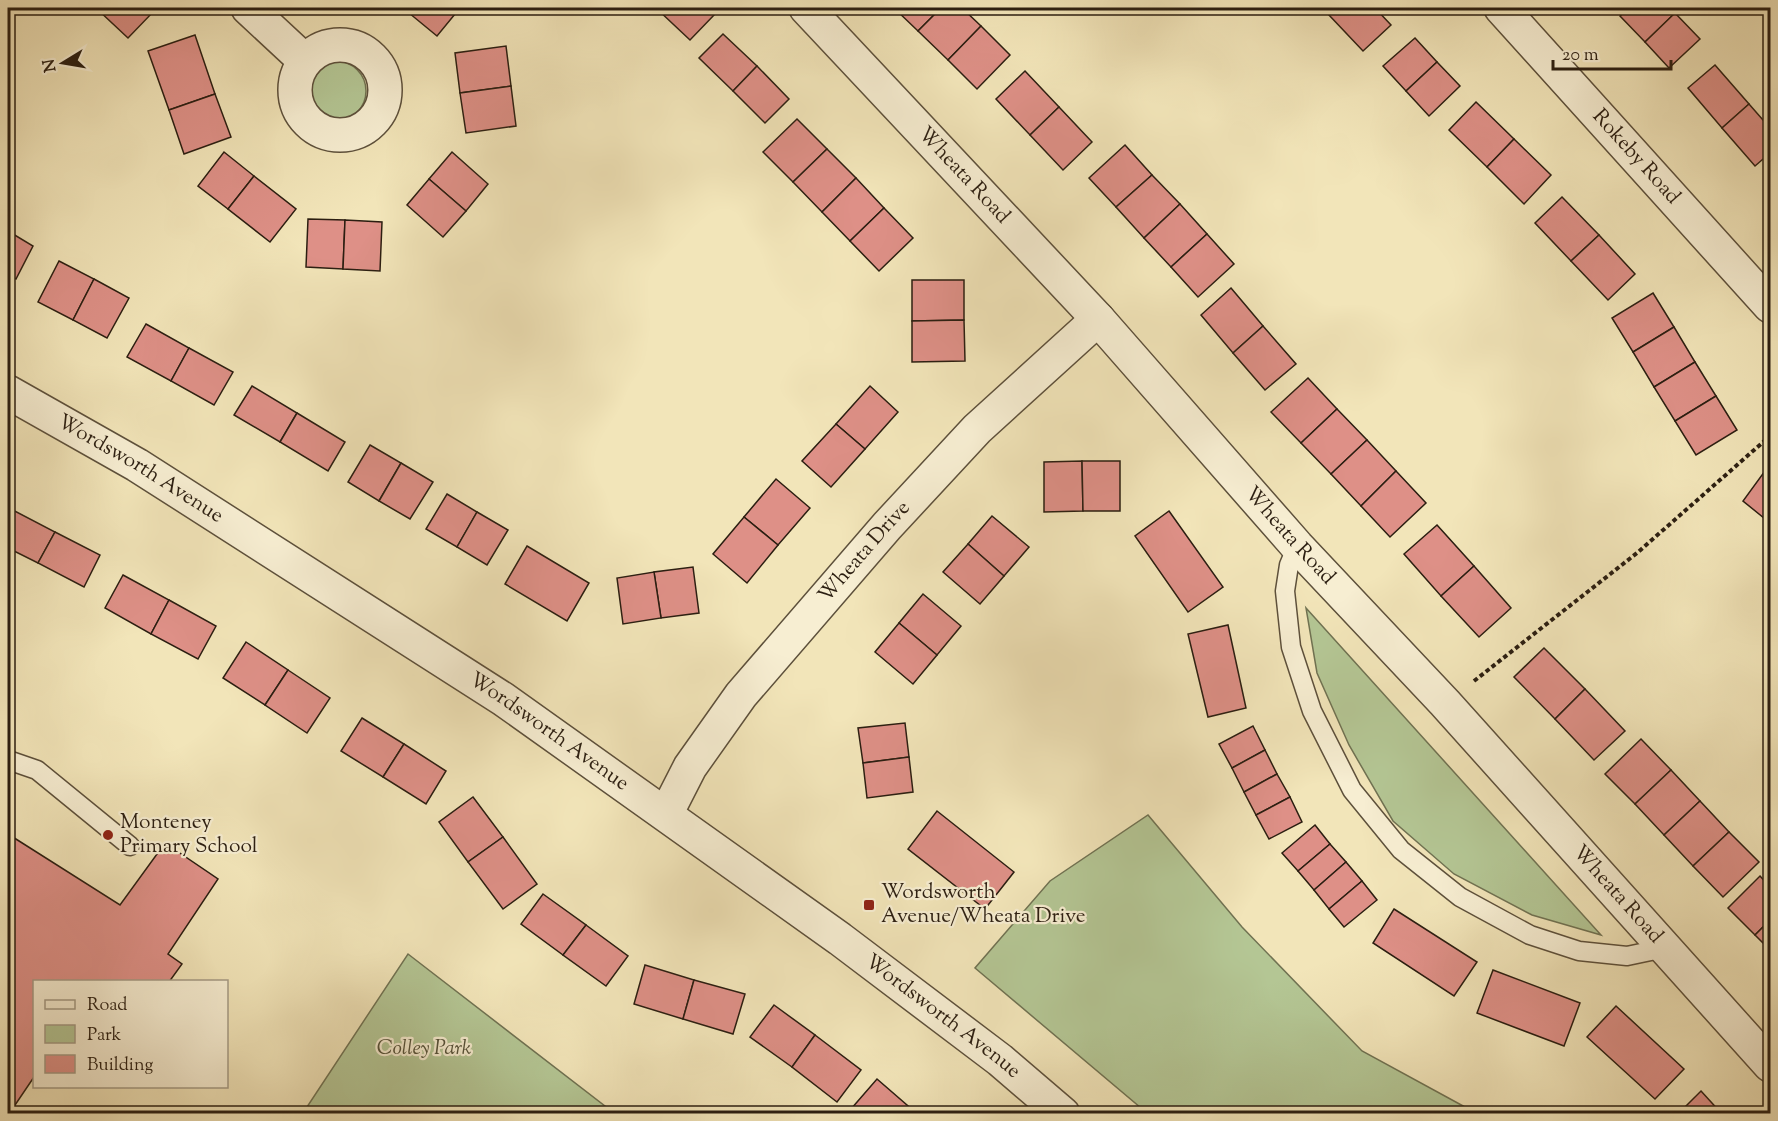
<svg xmlns="http://www.w3.org/2000/svg" width="1778" height="1121" font-family="'Sorts Mill Goudy',serif">
<rect width="100%" height="100%" fill="#f2e5b9"/>
<filter id="stains"><feTurbulence type="fractalNoise" baseFrequency=".00333" numOctaves="4"/><feColorMatrix values="0 0 0 0 .2 0 0 0 0 .09 0 0 0 0 .02 0 0 0 .5 -.17"/></filter>
<radialGradient id="worn" r=".72"><stop offset=".6" stop-color="#630" stop-opacity="0"/><stop offset="1" stop-color="#630" stop-opacity=".3"/></radialGradient>
<g fill="#b4c694" stroke="#707252" stroke-width="1.5">
<circle cx="336" cy="91" r="30"/>
<path d="M1306 608 1601 935 1532 915 1454 874 1393 821 1349 745 1317 673Z"/>
<path d="M1148 815 1242 927 1362 1051 1476 1113H1147L975 968 1050 881Z"/>
<path d="M408 954 614 1113H303Z"/>
</g>
<g fill="#de9087" stroke="#2b1e11" stroke-width="1.5">
<path d="M96 8H152L155 10 128 38Z"/>
<path d="M413 8H460L437 36 409 13Z"/>
<path d="M656 8H709L715 14 690 40Z"/>
<path d="M894 8H941L918 31Z"/>
<path d="M941 8H962L981 26 948 60 918 31Z"/>
<path d="M1338 8H1375L1391 25 1363 51 1329 15Z"/>
<path d="M1629 8H1670L1675 13 1645 42 1620 16Z"/>
<path d="M1675 13 1700 39 1669 68 1645 42Z"/>
<path d="M981 26 1010 55 977 89 948 60Z"/>
<path d="M723 34 757 66 733 91 699 58Z"/>
<path d="M195 35 215 94 169 110 148 51Z"/>
<path d="M1415 38 1437 62 1406 91 1383 66Z"/>
<path d="M506 46 511 86 460 93 455 53Z"/>
<path d="M1437 62 1460 86 1429 116 1406 91Z"/>
<path d="M1715 65 1749 104 1722 128 1688 88Z"/>
<path d="M757 66 789 99 765 123 733 91Z"/>
<path d="M1025 71 1059 107 1030 135 996 99Z"/>
<path d="M511 86 516 126 466 133 460 93Z"/>
<path d="M215 94 231 137 184 154 169 110Z"/>
<path d="M1476 102 1514 139 1487 167 1449 130Z"/>
<path d="M1749 104 1770 128V153L1755 166 1722 128Z"/>
<path d="M1059 107 1092 142 1063 170 1030 135Z"/>
<path d="M797 119 827 149 793 182 763 152Z"/>
<path d="M1514 139 1551 175 1524 204 1487 167Z"/>
<path d="M1125 145 1152 175 1116 207 1089 178Z"/>
<path d="M827 149 856 178 822 212 793 182Z"/>
<path d="M224 152 254 176 228 209 198 186Z"/>
<path d="M452 152 488 184 466 211 429 179Z"/>
<path d="M1152 175 1180 204 1144 238 1116 207Z"/>
<path d="M254 176 296 209 270 242 228 209Z"/>
<path d="M856 178 884 208 850 241 822 212Z"/>
<path d="M429 179 466 211 443 237 407 205Z"/>
<path d="M1562 197 1599 235 1571 261 1535 223Z"/>
<path d="M1180 204 1207 234 1171 267 1144 238Z"/>
<path d="M884 208 913 238 879 271 850 241Z"/>
<path d="M308 219 345 220 343 269 306 267Z"/>
<path d="M345 220 382 222 380 271 343 269Z"/>
<path d="M8 231 33 246 16 279 8 275Z"/>
<path d="M1207 234 1234 264 1198 297 1171 267Z"/>
<path d="M1599 235 1635 274 1608 300 1571 261Z"/>
<path d="M59 261 94 279 73 320 38 302Z"/>
<path d="M94 279 129 298 107 338 73 320Z"/>
<path d="M912 280H964V320L912 321Z"/>
<path d="M1231 288 1263 326 1233 353 1201 315Z"/>
<path d="M1653 293 1674 327 1633 352 1612 318Z"/>
<path d="M964 320 965 361 912 362V321Z"/>
<path d="M146 324 189 348 171 381 127 357Z"/>
<path d="M1263 326 1296 364 1265 390 1233 353Z"/>
<path d="M1674 327 1695 362 1654 387 1633 352Z"/>
<path d="M189 348 233 372 214 405 171 381Z"/>
<path d="M1695 362 1716 396 1675 421 1654 387Z"/>
<path d="M1308 378 1337 409 1301 443 1271 412Z"/>
<path d="M252 386 297 413 280 442 234 415Z"/>
<path d="M870 386 898 412 865 449 836 424Z"/>
<path d="M1716 396 1737 430 1696 455 1675 421Z"/>
<path d="M1337 409 1367 440 1331 474 1301 443Z"/>
<path d="M297 413 345 442 328 471 280 442Z"/>
<path d="M836 424 865 449 831 487 802 461Z"/>
<path d="M1367 440 1396 471 1361 506 1331 474Z"/>
<path d="M370 445 401 463 379 501 348 482Z"/>
<path d="M1082 461 1083 511 1044 512V462Z"/>
<path d="M1082 461H1120V511H1083Z"/>
<path d="M401 463 433 482 410 519 379 501Z"/>
<path d="M1770 464V523L1743 501Z"/>
<path d="M1396 471 1426 503 1390 537 1361 506Z"/>
<path d="M776 479 810 508 778 545 744 517Z"/>
<path d="M447 494 477 512 457 547 426 529Z"/>
<path d="M9 508 55 532 38 563 8 548Z"/>
<path d="M1169 511 1223 587 1188 612 1135 536Z"/>
<path d="M477 512 508 530 487 565 457 547Z"/>
<path d="M992 516 1029 547 1004 576 968 544Z"/>
<path d="M744 517 778 545 747 583 713 554Z"/>
<path d="M1437 525 1474 566 1441 596 1404 554Z"/>
<path d="M55 532 100 555 84 587 38 563Z"/>
<path d="M968 544 1004 576 980 604 943 572Z"/>
<path d="M527 546 589 583 567 621 505 584Z"/>
<path d="M1474 566 1511 608 1479 637 1441 596Z"/>
<path d="M693 567 699 613 661 618 654 572Z"/>
<path d="M654 572 661 618 623 624 617 578Z"/>
<path d="M123 575 169 600 151 634 105 608Z"/>
<path d="M923 594 961 626 937 655 899 623Z"/>
<path d="M169 600 216 626 198 659 151 634Z"/>
<path d="M899 623 937 655 913 684 875 652Z"/>
<path d="M1228 625 1246 708 1208 717 1188 634Z"/>
<path d="M246 642 288 670 265 705 223 678Z"/>
<path d="M1544 648 1585 689 1555 719 1514 677Z"/>
<path d="M288 670 330 698 307 733 265 705Z"/>
<path d="M1585 689 1625 731 1594 760 1555 719Z"/>
<path d="M362 718 404 744 383 777 341 751Z"/>
<path d="M905 723 909 757 863 763 858 728Z"/>
<path d="M1253 726 1265 750 1232 768 1219 744Z"/>
<path d="M1641 739 1671 770 1635 804 1605 774Z"/>
<path d="M404 744 446 771 426 804 383 777Z"/>
<path d="M1265 750 1277 774 1244 792 1232 768Z"/>
<path d="M909 757 913 792 867 798 863 763Z"/>
<path d="M1671 770 1700 801 1664 835 1635 804Z"/>
<path d="M1277 774 1290 797 1256 815 1244 792Z"/>
<path d="M473 797 503 837 468 862 439 822Z"/>
<path d="M1290 797 1302 822 1269 839 1256 815Z"/>
<path d="M1700 801 1729 832 1693 866 1664 835Z"/>
<path d="M937 811 1014 872 985 909 908 849Z"/>
<path d="M1315 825 1330 844 1298 871 1282 853Z"/>
<path d="M1729 832 1759 862 1723 897 1693 866Z"/>
<path d="M8 834 120 905 165 843 218 879 168 954 182 964 169 982H34V1077L9 1114H8Z"/>
<path d="M503 837 537 884 503 909 468 862Z"/>
<path d="M1330 844 1346 862 1314 890 1298 871Z"/>
<path d="M1346 862 1362 881 1329 909 1314 890Z"/>
<path d="M1760 876 1770 887V920L1755 935 1728 908Z"/>
<path d="M1362 881 1377 900 1344 927 1329 909Z"/>
<path d="M543 894 586 925 563 955 521 924Z"/>
<path d="M1394 909 1477 962 1454 996 1373 943Z"/>
<path d="M1770 920V950L1755 935Z"/>
<path d="M586 925 628 956 606 986 563 955Z"/>
<path d="M645 965 694 980 683 1019 634 1004Z"/>
<path d="M1493 970 1580 1003 1564 1046 1477 1013Z"/>
<path d="M694 980 745 994 733 1034 683 1019Z"/>
<path d="M774 1005 815 1035 792 1067 750 1037Z"/>
<path d="M1616 1006 1684 1069 1655 1099 1587 1037Z"/>
<path d="M815 1035 861 1070 837 1102 792 1067Z"/>
<path d="M877 1079 915 1112 914 1114H856L851 1109Z"/>
<path d="M1701 1091 1722 1114H1678Z"/>
</g>
<g fill="none" stroke-linecap="round" stroke-linejoin="round">
<defs>
<g id="service">
<path d="M1297 546 1289 565 1285 591 1291 647 1312 711 1352 790 1401 850 1460 897 1530 935 1579 951 1627 956 1665 948"/>
<path d="M8 760 37 770 130 846"/>
</g>
<g id="minor">
<path d="M248 8 305 61"/>
<path id="s1" d="M806 8 1098 319 1297 546 1445 703 1770 1065"/>
<path id="s2" d="M1501 8 1770 306"/>
<circle cx="340" cy="90" r="45"/>
<path id="s3" d="M666 814 690 767 741 695 887 526 977 429 1098 319"/>
</g>
<g id="tertiary">
<path id="s4" d="M8 392 137 465 503 699 840 939 1000 1060 1063 1114"/>
</g>
</defs>
<use href="#service" stroke="#5d503b" stroke-width="21"/>
<use href="#minor" stroke="#5d503b" stroke-width="36"/>
<use href="#tertiary" stroke="#5d503b" stroke-width="36"/>
<path stroke="#2b1e11" stroke-width="4" stroke-dasharray="4.5 3" stroke-linecap="butt" d="M1474 681 1637 553 1770 436"/>
<use href="#service" stroke="#f7eed2" stroke-width="18"/>
<use href="#minor" stroke="#f7eed2" stroke-width="33"/>
<use href="#tertiary" stroke="#f7eed2" stroke-width="33"/>
</g>
<g fill="#8f2418" stroke="#f7eed2" stroke-width="2">
<circle cx="108" cy="835" r="6"/>
<rect x="863" y="899" width="12" height="12" rx="3"/>
</g>
<g text-anchor="middle" dominant-baseline="central" stroke-width="4.5" stroke-linejoin="round" paint-order="stroke">
<g font-size="21" fill="#2b1e11" stroke="#f7eed2">
<text stroke="none"><textPath href="#s2" startOffset="201">Rokeby Road</textPath></text>
<text stroke="none"><textPath href="#s1" startOffset="230">Wheata Road</textPath></text>
<text stroke="none"><textPath href="#s4" startOffset="153">Wordsworth Avenue</textPath></text>
<text stroke="none"><textPath href="#s1" startOffset="716">Wheata Road</textPath></text>
<text stroke="none"><textPath href="#s3" startOffset="330">Wheata Drive</textPath></text>
<text stroke="none"><textPath href="#s4" startOffset="639">Wordsworth Avenue</textPath></text>
<text stroke="none"><textPath href="#s1" startOffset="1202">Wheata Road</textPath></text>
<text stroke="none"><textPath href="#s4" startOffset="1125">Wordsworth Avenue</textPath></text>
</g>
<g font-size="21" fill="#2b1e11" stroke="#f7eed2" text-anchor="start">
<text x="120" y="823">Monteney<tspan x="120" dy="24">Primary School</tspan></text>
<text x="881" y="893">Wordsworth<tspan x="881" dy="24">Avenue/Wheata Drive</tspan></text>
</g>
<g font-size="21" font-style="italic" fill="#545038" stroke="#f7eed2">
<text x="424" y="1049">Colley Park</text>
</g>
</g>
<rect width="1778" height="1121" fill="none" stroke="#f2e5b9" stroke-width="30"/>
<rect x="9" y="9" width="1760" height="1103" fill="none" stroke="#2b1e11" stroke-width="3"/>
<rect x="15" y="15" width="1748" height="1091" fill="none" stroke="#2b1e11" stroke-width="1.5"/>
<rect x="33" y="980" width="195" height="108" fill="#f7eed2" stroke="#a59b85" stroke-width="1.5"/>
<rect x="45" y="1000" width="30" height="9" fill="#f7eed2" stroke="#a59b85" stroke-width="1.5"/>
<text x="87" y="1010" font-size="18" fill="#2b1e11">Road</text>
<rect x="45" y="1025" width="30" height="18" fill="#b4c694" stroke="#a59b85" stroke-width="1.5"/>
<text x="87" y="1040" font-size="18" fill="#2b1e11">Park</text>
<rect x="45" y="1055" width="30" height="18" fill="#de9087" stroke="#a59b85" stroke-width="1.5"/>
<text x="87" y="1070" font-size="18" fill="#2b1e11">Building</text>
<g transform="translate(63 63) rotate(259)" stroke="#f7eed2" stroke-width="4.5" paint-order="stroke">
<path d="M0-4.5L10 22L0 15L-10 22Z" fill="#2b1e11"/>
<text y="-9" font-size="16" font-weight="bold" text-anchor="middle" fill="#2b1e11">N</text>
</g>
<path d="M1553 60v9h118v-9" fill="none" stroke="#2b1e11" stroke-width="3"/>
<text x="1562" y="60" font-size="18" fill="#2b1e11" stroke="#f7eed2" stroke-width="4.5" paint-order="stroke">20 m</text>
<rect width="100%" height="100%" filter="url(#stains)"/>
<rect width="100%" height="100%" fill="url(#worn)"/>
</svg>
